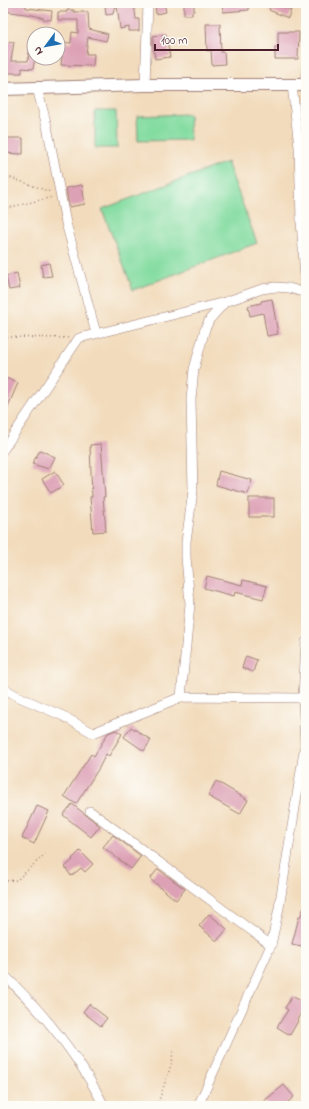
<svg xmlns="http://www.w3.org/2000/svg" width="309" height="1109" font-family="'Indie Flower',sans-serif">
<rect width="100%" height="100%" fill="#fdfcf7"/>
<filter id="ink" filterUnits="userSpaceOnUse"><feTurbulence type="fractalNoise" baseFrequency=".025" numOctaves="2"/><feDisplacementMap in="SourceGraphic" scale="8" xChannelSelector="R" yChannelSelector="G"/><feConvolveMatrix kernelMatrix="1 2 1 2 8 2 1 2 1" color-interpolation-filters="sRGB"/></filter>
<filter id="wash" filterUnits="userSpaceOnUse"><feTurbulence type="fractalNoise" baseFrequency=".012" numOctaves="4" result="noise"/><feDisplacementMap in="SourceGraphic" scale="16" xChannelSelector="R" yChannelSelector="G"/><feGaussianBlur stdDeviation="0.9" result="paint"/><feColorMatrix in="noise" values="0 0 0 0 0 0 0 0 0 0 0 0 0 0 0 0 0 1.4 0 .05"/><feComposite in="paint" operator="in"/></filter>
<g filter="url(#wash)">
<rect width="100%" height="100%" fill="#f2dbbc"/>
<g fill="#83dca0" stroke="#667e66">
<path d="M95 111H116L117 148H95Z"/>
<path d="M189 114 190 140 138 141 137 116Z"/>
<path d="M227 162 257 243 133 290 102 209Z"/>
</g>
<g id="blocks">
<g fill="#dda1b6">
<path d="M5 3 26 4V8L52 11 51 20 43 19 44 18 32 15 4 11Z"/>
<path d="M125 3H134L136 19H139V31H129V27L120 29 117 5H125Z"/>
<path d="M164 3 166 12 156 14 155 5Z"/>
<path d="M184 3H194V11H192V15H184Z"/>
<path d="M222 3H249V10L223 12Z"/>
<path d="M272 3 291 10 288 18 269 10Z"/>
<path d="M105 5H115L113 14 106 15Z"/>
<path d="M67 10H74V12H88L89 29 108 34 106 41 88 37 86 54H94L93 66 61 65 62 56H58V42L71 43 72 32 78 33V20H58V12H67Z"/>
<path d="M206 24H220L221 52H224L225 64 212 65 211 50 207 51Z"/>
<path d="M278 32H299L298 59H275V47H278Z"/>
<path d="M166 34 170 57 155 59 153 44V36Z"/>
<path d="M3 41 14 42 11 61H28L30 44H34V58H35L33 69 22 68V73H3Z"/>
<path d="M3 138H23V154L3 153Z"/>
<path d="M82 185 85 204 69 207 66 188Z"/>
<path d="M49 263 52 276 43 277 41 265Z"/>
<path d="M17 273 20 288 9 290 6 276Z"/>
<path d="M272 299 278 334 267 336 263 313 250 316 248 306 261 303V301Z"/>
<path d="M3 377 18 383 3 418Z"/>
<path d="M101 444 105 497H103L106 531 93 532 90 497H92L90 445Z"/>
<path d="M40 450 55 457 49 469 32 464Z"/>
<path d="M55 471 64 485 51 493 42 479Z"/>
<path d="M219 471 252 480 248 494 216 485Z"/>
<rect x="249" y="498" width="25" height="19"/>
<path d="M207 576 242 585 243 580 267 586 263 599 235 592 234 596 204 588Z"/>
<path d="M246 656 257 660 253 672 242 668Z"/>
<path d="M131 727 151 740 144 751 124 737Z"/>
<path d="M116 730 122 734 109 756 106 754 99 768 76 804 64 796 91 754 94 756 108 733Z"/>
<path d="M216 781 248 800 240 814 208 796Z"/>
<path d="M72 804 100 826 91 837 63 815Z"/>
<path d="M37 806 49 811 34 844 22 838Z"/>
<path d="M113 835 141 856 131 869 103 847Z"/>
<path d="M80 851 93 864 85 872 81 868 71 876 65 867 73 860 72 859Z"/>
<path d="M158 869 185 889 176 900 150 879Z"/>
<path d="M306 903V947L292 944 299 917H300Z"/>
<path d="M209 914 227 929 217 941 199 926Z"/>
<path d="M292 996 306 1004 297 1020 298 1021 290 1035 277 1027 288 1010 285 1008Z"/>
<path d="M89 1004 107 1018 101 1026 83 1012Z"/>
<path d="M284 1085 294 1097 283 1106H268L264 1101Z"/>
</g>
</g>
</g>
<g filter="url(#ink)">
<use href="#blocks" fill-opacity="0" stroke="#9e7d74" stroke-width="1"/>
<g fill="none" stroke-linecap="round" stroke-linejoin="round">
<defs>
<g id="minor">
<path d="M145 85 148 3"/>
<path d="M292 85 299 147 301 221 306 291"/>
<path d="M305 85 306 72"/>
<path d="M37 88 47 126 66 223 96 333"/>
<path d="M3 450 79 338 225 302"/>
<path d="M3 688 19 697 63 716 93 733 181 697 303 698"/>
<path d="M181 697 190 604 186 557V542L193 491 191 399 194 369 205 329 210 319 225 302 262 289 275 287 289 288 306 293"/>
<path d="M90 811 271 945"/>
<path d="M3 974C43 1012 79 1056 104 1106"/>
<path d="M198 1106 271 945 279 908 305 745 303 698 306 642"/>
</g>
<path id="tertiary" d="M3 89 145 85H306"/>
</defs>
<use href="#minor" stroke="#9e7d74" stroke-width="10"/>
<use href="#tertiary" stroke="#9e7d74" stroke-width="14"/>
<g stroke="#9e7d74" stroke-width="1.5" stroke-dasharray="1 3" stroke-linecap="butt">
<path d="M3 175 51 192"/>
<path d="M3 209 53 197"/>
<path d="M3 337 69 338"/>
<path d="M3 881 17 880 45 854"/>
<path d="M157 1106 172 1062 173 1048"/>
</g>
<use href="#minor" stroke="#fff" stroke-width="9"/>
<use href="#tertiary" stroke="#fff" stroke-width="12"/>
</g>
</g>
<rect width="309" height="1109" fill="none" stroke="#fdfcf7" stroke-width="16"/>
<g transform="translate(46 46) rotate(238)"><circle r="19" fill="#fdfcf7" stroke="#b5a4a5"/>
<path d="M0-3L7 15L0 10L-7 15Z" fill="#1f6fb2"/>
<text y="-6" font-size="11" font-weight="bold" text-anchor="middle" fill="#4a1f2b">N</text>
</g>
<path d="M155 44v6h123v-6" fill="none" stroke="#4a1f2b" stroke-width="2"/>
<text x="161" y="44" font-size="12" fill="#4a1f2b" stroke="#fdfcf7" stroke-width="3" paint-order="stroke">100 m</text>
</svg>
